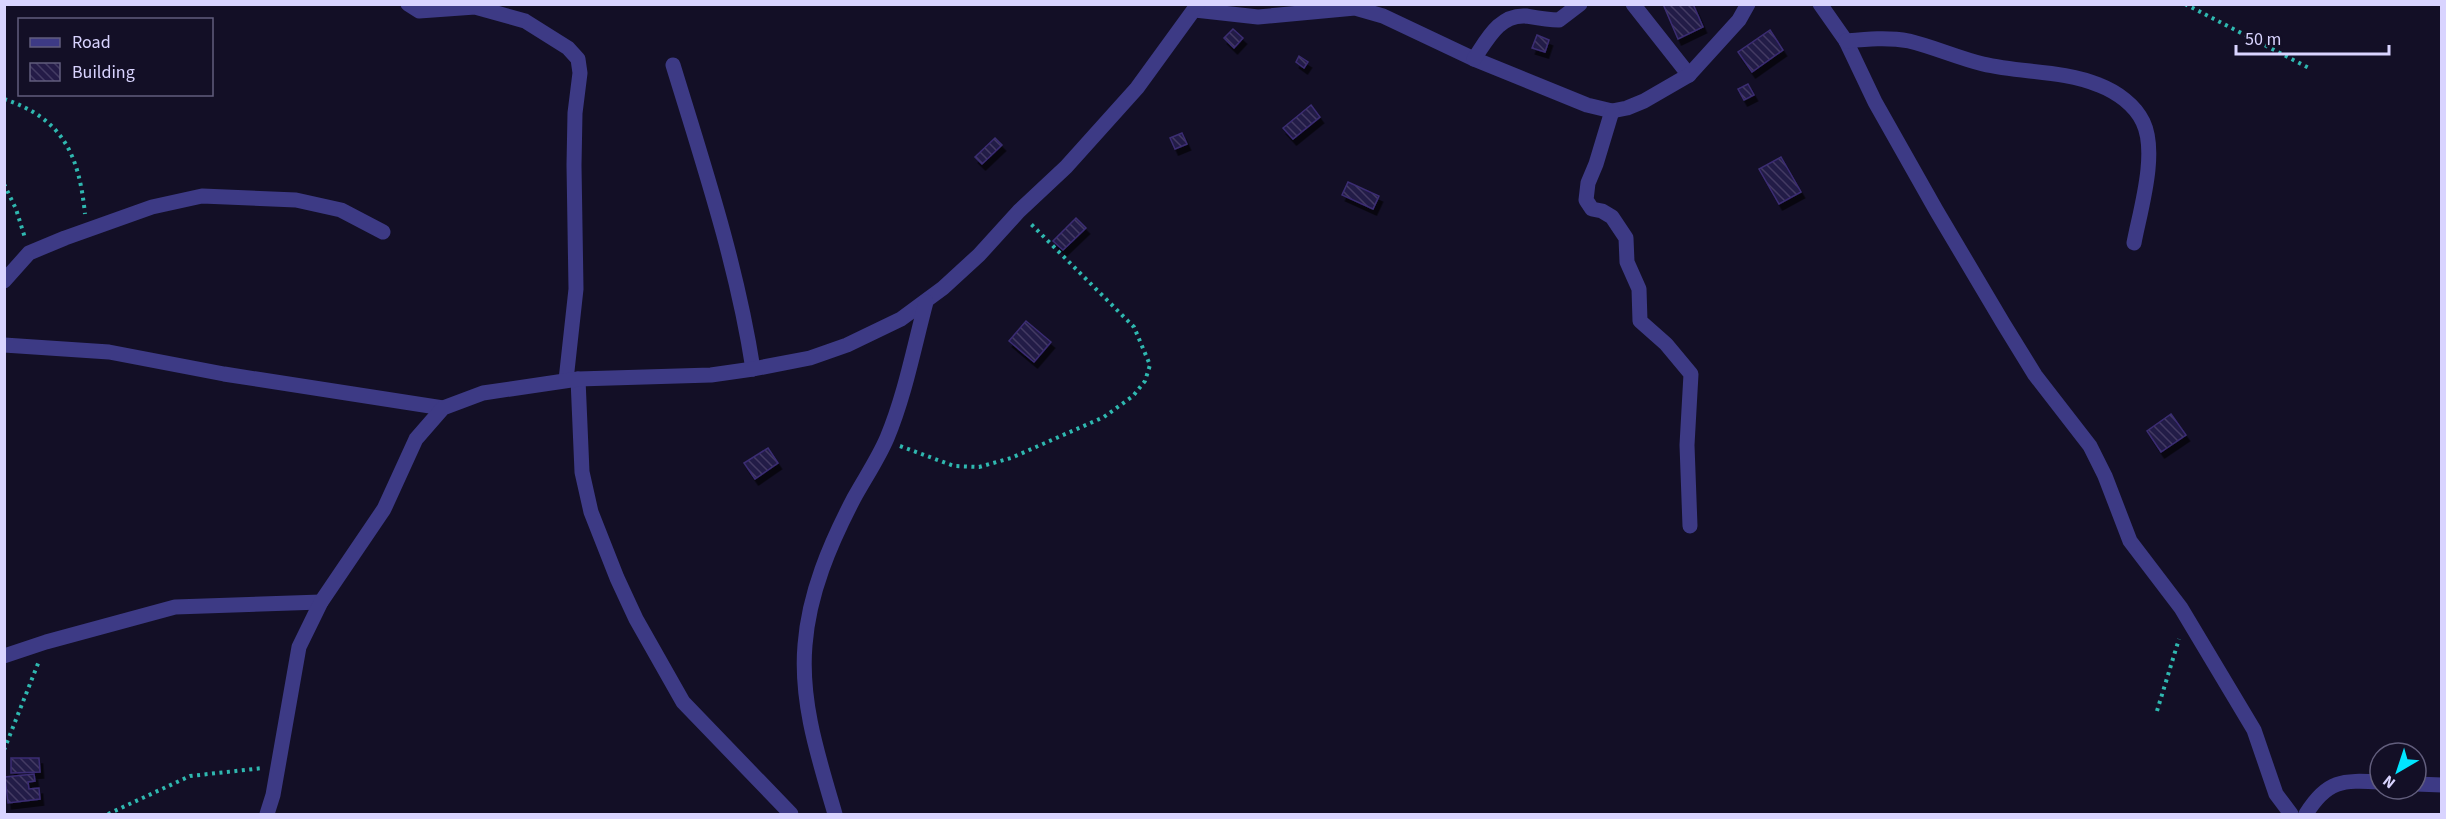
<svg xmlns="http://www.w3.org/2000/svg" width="2446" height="819" font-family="'Source Sans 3',sans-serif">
<defs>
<pattern id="building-back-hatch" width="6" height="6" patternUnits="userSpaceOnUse" patternTransform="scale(1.5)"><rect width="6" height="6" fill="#241b47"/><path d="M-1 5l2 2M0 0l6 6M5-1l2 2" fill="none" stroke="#433b63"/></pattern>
<filter id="shadow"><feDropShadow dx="3.5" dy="6" stdDeviation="0" flood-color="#0009"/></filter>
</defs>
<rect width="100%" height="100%" fill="#130f26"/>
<g fill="url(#building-back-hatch)" stroke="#3b2d73" stroke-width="1.5" filter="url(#shadow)">
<path d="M1663 4H1693L1703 27 1678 39Z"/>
<path d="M1233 29 1243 38 1234 48 1224 38Z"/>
<path d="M1770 30 1783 50 1752 72 1738 52Z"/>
<path d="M1537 35 1549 40 1545 52 1532 48Z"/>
<path d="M1299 56 1308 62 1304 68 1296 62Z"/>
<path d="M1748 84 1754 95 1744 100 1738 89Z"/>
<path d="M1311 105 1320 117 1293 139 1283 128Z"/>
<path d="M1182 133 1187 144 1175 149 1170 138Z"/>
<path d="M995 138 1002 145 982 164 975 157Z"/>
<path d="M1781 157 1801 192 1779 204 1759 169Z"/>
<path d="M1348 182 1379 196 1373 209 1342 195Z"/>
<path d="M1076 218 1086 228 1063 250 1053 241Z"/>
<path d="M1026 321 1051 342 1034 362 1009 341Z"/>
<path d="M2171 414 2186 435 2161 452 2147 431Z"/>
<path d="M768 448 778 463 755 479 744 463Z"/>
<path d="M11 758H39L40 772 11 773Z"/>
<path d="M34 774 35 781 28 782 29 789 39 788 40 799 8 803 5 777Z"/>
</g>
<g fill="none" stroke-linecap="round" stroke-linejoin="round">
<g stroke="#2fb8b0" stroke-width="4" stroke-dasharray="3 4.5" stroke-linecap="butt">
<path d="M2185 4 2309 68"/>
<path d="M4 99C64 119 79 156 85 214"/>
<path d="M4 184 16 209 25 238"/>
<path d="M900 446 954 466 979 467 1011 458 1104 417 1133 396 1145 381 1150 365 1134 327 1029 222"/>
<path d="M2157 711 2179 639"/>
<path d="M4 750 39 661"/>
<path d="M108 814 190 776 263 768"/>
</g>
<g stroke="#3d3a85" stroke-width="15">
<path d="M408 4 419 11 475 7 525 21 568 48 578 59 580 73 575 113 574 165 576 289 566 380"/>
<path d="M1633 4 1689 75"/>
<path d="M1820 4 1846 41 1875 102 1936 210 2003 323 2035 375 2090 446 2105 476 2130 541 2181 608 2254 730 2276 794 2291 814"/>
<path d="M1195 10 1258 17 1355 8 1383 16 1474 59 1587 105 1612 111 1627 108 1644 101 1689 75 1739 20 1748 4"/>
<path d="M1846 41C1867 39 1888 37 1909 41 1934 47 1958 58 1983 64 2021 73 2063 70 2099 85 2117 92 2135 105 2143 122 2158 153 2140 211 2134 243"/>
<path d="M1474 59C1487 40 1499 14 1526 16 1537 18 1547 20 1559 20L1580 4"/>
<path d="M673 65C704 166 737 265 753 369"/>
<path d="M1612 111 1596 164 1588 183 1586 200 1592 209 1602 211 1612 217 1626 238 1627 262 1639 289 1640 321 1666 344 1691 374 1687 445 1690 526"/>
<path d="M4 281 29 253 65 238 152 207 202 196 296 200 341 210 383 232"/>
<path d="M4 345 109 352 224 374 443 408"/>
<path d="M578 379 582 472 591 512 617 578 636 619 683 702 791 814"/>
<path d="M4 656 46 642 175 607 321 602"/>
<path d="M2416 784 2442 785"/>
<path d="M267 814 273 795 299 647 321 602 384 509 416 439 443 408 483 393 578 379 711 375 753 369 810 358 847 345 901 319 943 288 979 255 1019 211 1066 167 1137 88 1198 4"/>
<path d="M835 814C819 759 800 703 805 645 809 593 830 544 854 498 865 478 878 459 887 438 905 395 914 347 926 302"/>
<path d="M2306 814C2327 780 2342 780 2380 782"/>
</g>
</g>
<rect width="2446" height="819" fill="none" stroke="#d9d4ff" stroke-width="12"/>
<rect x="18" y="18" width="195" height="78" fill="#130f26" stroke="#625e7d" stroke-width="1.5"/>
<rect x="30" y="38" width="30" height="9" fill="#3d3a85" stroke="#625e7d" stroke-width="1.5"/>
<text x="72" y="48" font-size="18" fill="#d9d4ff">Road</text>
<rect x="30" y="63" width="30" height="18" fill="url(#building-back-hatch)" stroke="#625e7d" stroke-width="1.5"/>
<text x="72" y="78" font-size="18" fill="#d9d4ff">Building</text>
<g transform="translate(2398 771) rotate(219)"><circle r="28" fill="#130f26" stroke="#625e7d" stroke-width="1.5"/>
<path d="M0-4.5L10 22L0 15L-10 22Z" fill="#00e5ff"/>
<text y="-9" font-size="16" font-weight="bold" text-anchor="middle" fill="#d9d4ff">N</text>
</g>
<path d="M2236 45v9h153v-9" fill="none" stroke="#d9d4ff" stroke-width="3"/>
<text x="2245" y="45" font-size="18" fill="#d9d4ff" stroke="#130f26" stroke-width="4.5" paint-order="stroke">50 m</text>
</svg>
